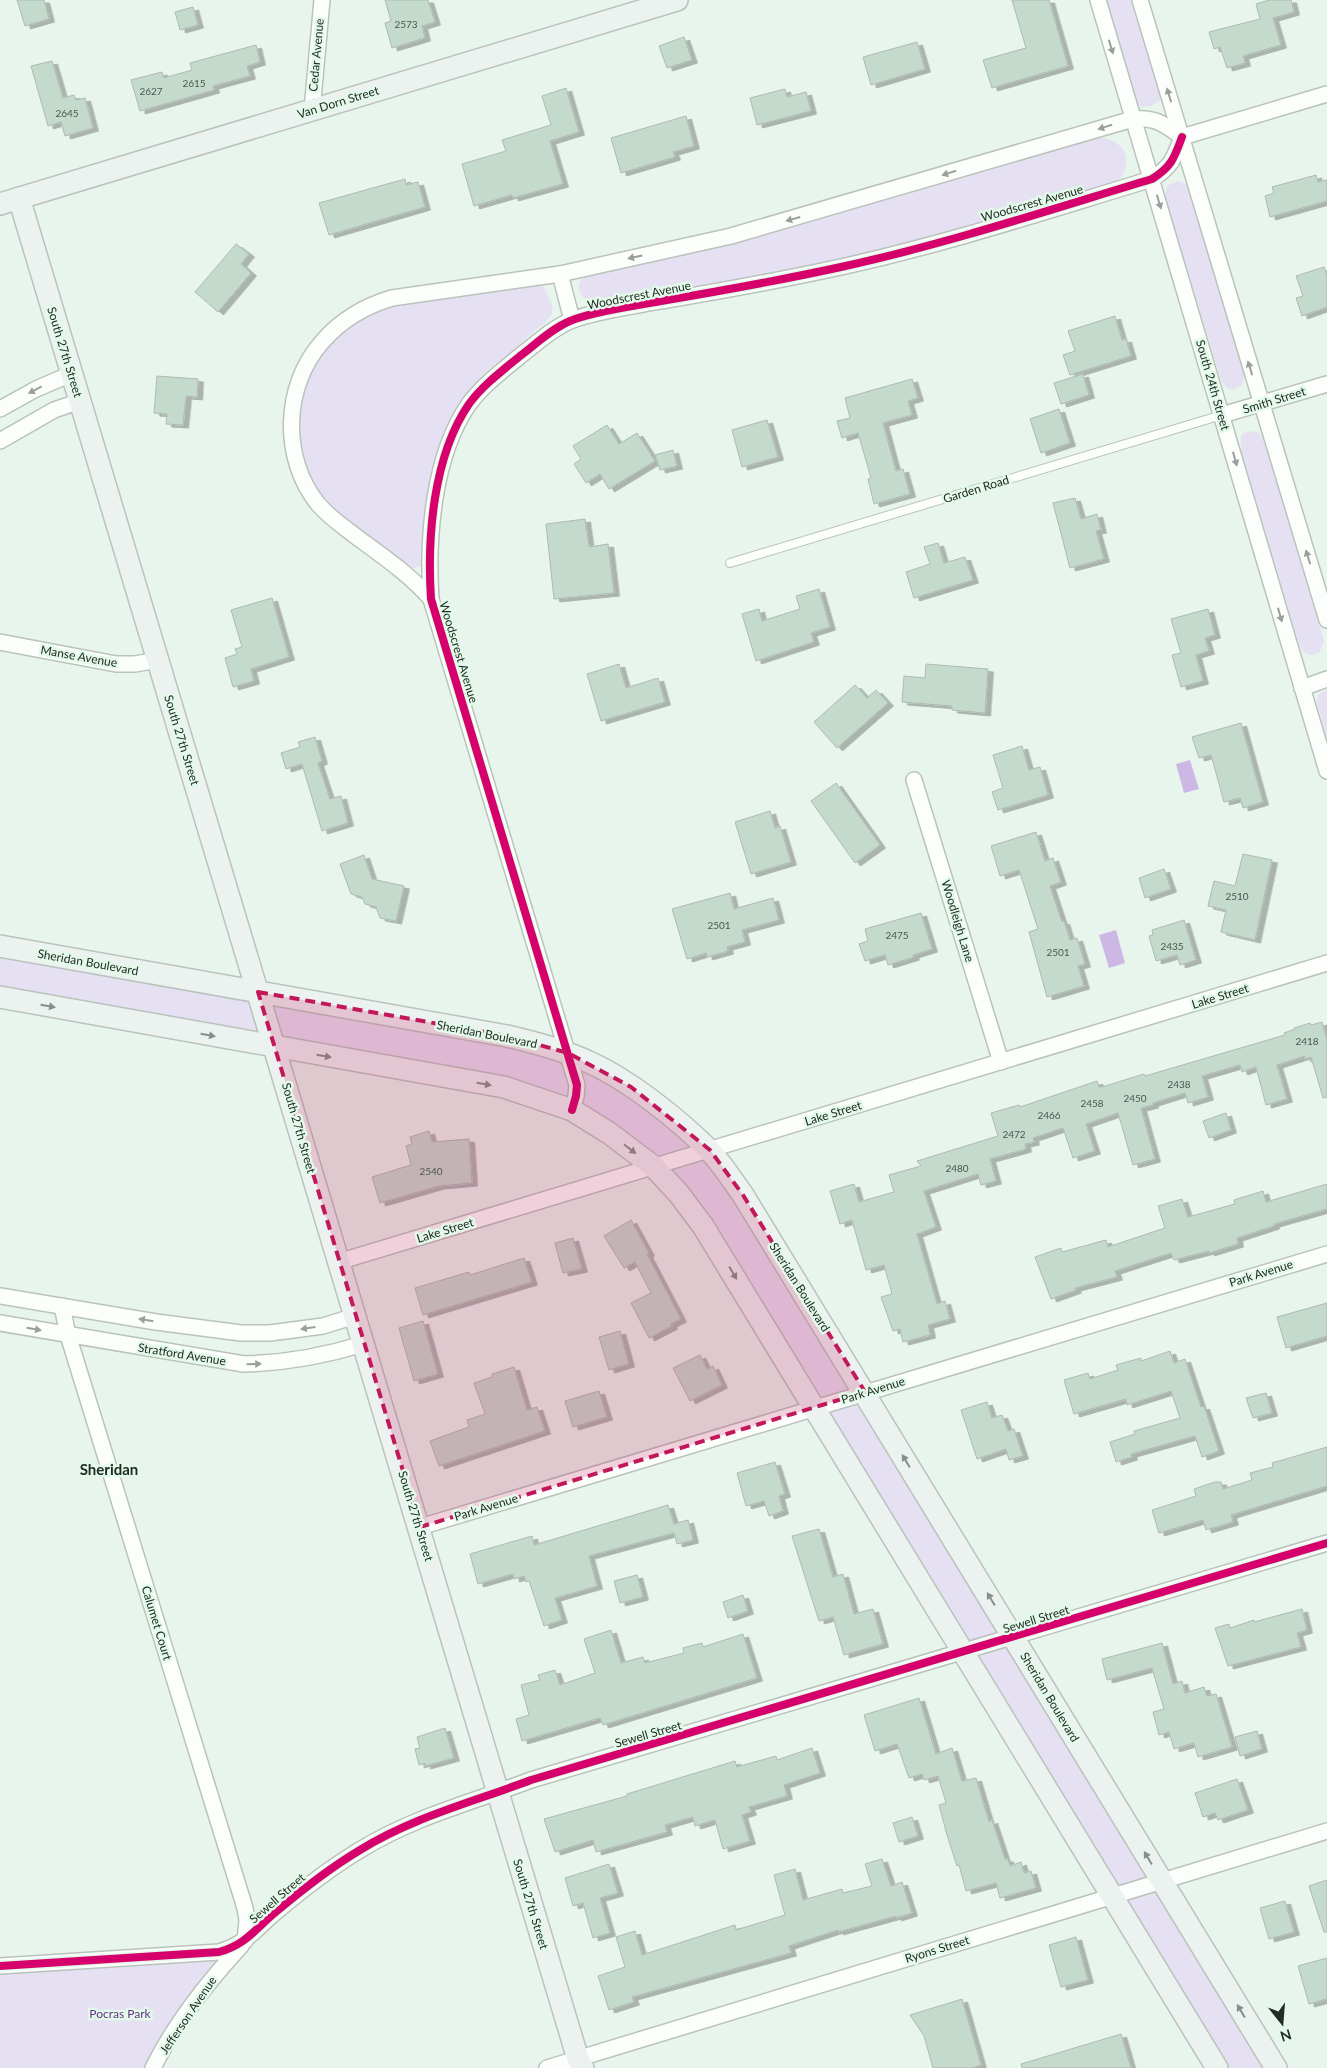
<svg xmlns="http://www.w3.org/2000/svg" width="1327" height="2068" font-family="Lato,sans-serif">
<defs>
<filter id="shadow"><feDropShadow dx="5.5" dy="3" stdDeviation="0" flood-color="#0004"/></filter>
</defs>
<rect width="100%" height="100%" fill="#e8f5ec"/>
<g fill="#e5e0f2">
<path d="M1107 0H1132L1160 95V100L1152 106 1141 107 1137 103Z"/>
<path d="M1102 138C1131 142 1133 169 1113 186L913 246 840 261 688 288 604 298C600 300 596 301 592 301 582 301 575 288 581 280 584 277 589 275 592 274L719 246 838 214 1092 139Z"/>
<path d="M1177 181C1183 181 1186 184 1189 189L1245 374 1242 385 1233 390 1227 388 1221 380 1165 196 1167 186Z"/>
<path d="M534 284 543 286 552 304V314L544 324 535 330 513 351 483 374 464 401 424 564 415 568H410C377 546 341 523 318 491 310 479 306 466 303 452 287 392 317 335 374 311 396 301 420 299 444 296 474 292 504 288 534 284Z"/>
<path d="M1254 431 1259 433 1264 441 1323 637 1324 642 1319 653 1311 655 1305 653 1299 644 1241 451V436L1244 433Z"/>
<path d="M1327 690V739L1316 700 1320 693Z"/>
<path d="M0 946 568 1053 710 1150 1276 2068H1217L679 1194 572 1110 0 997Z"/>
<path d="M231 1948 153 2068H0V1966Z"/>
</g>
<g fill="#cdb7e5">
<path d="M1190 760 1199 789 1184 793 1176 764Z"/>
<path d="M1116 930 1125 963 1109 968 1099 935Z"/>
</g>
<g fill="#c4dacc" stroke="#afb9b2" filter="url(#shadow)">
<path d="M17 0H44L49 19 25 26Z"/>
<path d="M385 0H428L435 22 422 26 425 38 392 48 385 23 391 21Z"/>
<path d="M1012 0H1049L1068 66 992 88 983 60 1026 48Z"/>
<path d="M1269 0H1291L1294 12 1273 18 1281 45 1243 56 1245 63 1227 68 1220 47 1214 49 1209 32 1260 19 1256 4Z"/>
<path d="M193 7 198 25 180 30 175 12Z"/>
<path d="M684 37 692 60 667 68 659 46Z"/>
<path d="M917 42 925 69 871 85 863 57Z"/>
<path d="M256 45 260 62 247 66 250 76 213 86 214 90 140 111 131 80 162 72 164 78 192 70 190 63Z"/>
<path d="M52 61 63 98 74 95 76 100 85 98 93 128 65 136 61 122 48 126 31 66Z"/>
<path d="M566 88 579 132 550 141 563 184 513 198 512 195 474 206 462 164 506 151 502 140 551 125 542 96Z"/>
<path d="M785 89 787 97 806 92 811 111 757 125 750 98Z"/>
<path d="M686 116 694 146 673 152 675 157 621 173 611 138Z"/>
<path d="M1316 175 1318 182 1327 180V201L1270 217 1265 196 1274 193 1272 187Z"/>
<path d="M405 179 406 185 418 182 425 207 329 235 319 203Z"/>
<path d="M236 244 249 254 241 264 251 273 218 312 195 292Z"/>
<path d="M1324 267 1327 276V307L1302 316 1296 298 1303 296 1296 276Z"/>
<path d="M1115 316 1122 340 1126 339 1131 356 1070 375 1063 355 1075 351 1068 331Z"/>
<path d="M1083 374 1089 395 1061 404 1054 383Z"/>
<path d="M157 376 198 379 197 397 186 396 183 425 166 424 167 414 154 413Z"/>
<path d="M912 379 918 398 908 401 912 415 883 423 896 471 903 469 910 494 874 504 868 479 871 478 858 433 842 438 837 421 850 418 845 398Z"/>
<path d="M1059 409 1070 443 1041 453 1030 419Z"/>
<path d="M767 420 778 457 742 467 732 430Z"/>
<path d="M607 425 619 444 637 433 655 461 609 489 600 474 586 483 574 464 581 459 573 446Z"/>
<path d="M673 450 677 466 660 470 655 455Z"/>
<path d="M1075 498 1081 519 1097 514 1101 530 1096 531 1104 559 1070 568 1053 503Z"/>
<path d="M585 519 589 547 608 544 614 593 554 599 546 524Z"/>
<path d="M938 543 944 563 965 557 973 580 914 598 906 572 930 564 924 547Z"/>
<path d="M819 589 830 627 811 633 814 642 756 661 742 614 759 609 762 621 800 609 796 596Z"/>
<path d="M272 598 289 657 251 669 254 681 233 687 225 658 237 654 235 649 242 647 231 610Z"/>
<path d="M1208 609 1215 635 1205 638 1209 651 1196 655 1203 681 1181 687 1172 655 1181 653 1171 619Z"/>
<path d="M619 664 626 688 658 678 665 702 601 721 587 674Z"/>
<path d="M926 664 988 669 985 713 952 710V706L902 702 904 676 925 678Z"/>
<path d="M855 685 867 698 876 690 888 703 837 748 814 722Z"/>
<path d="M1241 723 1263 802 1243 808 1240 798 1224 802 1211 755 1199 758 1192 737Z"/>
<path d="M315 737 322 761 318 763 330 799 341 796 348 823 322 831 302 764 286 769 281 753 300 747 298 742Z"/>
<path d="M1022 746 1029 770 1040 767 1048 795 998 810 992 792 1003 788 993 755Z"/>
<path d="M836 783 880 845 855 863 811 801Z"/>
<path d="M770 811 775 828 780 826 791 862 751 874 735 822Z"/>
<path d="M1036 832 1045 861 1053 858 1061 882 1050 886 1062 922 1064 921 1070 940 1077 938 1085 964 1078 966 1084 986 1047 997 1029 932 1038 929 1019 870 1000 876 991 846Z"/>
<path d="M1243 854 1272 860 1255 940 1221 932 1226 910 1208 906 1214 881 1235 886Z"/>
<path d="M364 855 372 879 404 886 396 921 380 918 376 907 365 904 362 897 351 894 340 864Z"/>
<path d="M1164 869 1171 889 1145 898 1139 878Z"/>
<path d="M730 893 734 909 773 898 779 920 742 930 745 942 727 947 728 951 707 957 706 953 687 959 672 909Z"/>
<path d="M921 913 932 949 913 955 914 957 888 965 885 955 865 961 859 944 868 941 865 929Z"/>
<path d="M1184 920 1196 960 1180 965 1177 955 1156 961 1149 936 1153 935 1152 930Z"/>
<path d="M1322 1022 1327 1040V1097L1323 1098 1311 1057 1305 1059V1056L1277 1065 1287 1099 1266 1105 1256 1067 1242 1072 1240 1065 1202 1076 1208 1097 1188 1103 1185 1093 1153 1103V1105L1141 1108 1155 1159 1133 1165 1118 1113 1086 1124 1095 1151 1073 1158 1063 1128 1033 1138 1034 1142 1025 1144 1026 1149 990 1159 996 1181 981 1185 978 1174 924 1191 936 1227 917 1234 937 1304 945 1301 950 1319 928 1325 930 1335 903 1342 900 1329 893 1331 881 1297 892 1294 884 1265 866 1270 852 1220 840 1224 830 1191 854 1184 859 1202 894 1192 889 1175 921 1166 917 1161 998 1136 991 1113 1019 1105 1020 1107 1097 1081 1099 1087H1102L1144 1074 1145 1076 1285 1035 1284 1033 1295 1029 1294 1028 1310 1023 1311 1025Z"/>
<path d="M1226 1113 1231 1130 1209 1138 1203 1121Z"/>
<path d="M429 1131 432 1142 469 1139 472 1183 439 1186 380 1203 372 1177 411 1165 406 1146 412 1144 410 1137Z"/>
<path d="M1327 1184V1209L1274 1224V1226L1237 1238 1238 1244 1209 1253V1251L1174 1260 1171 1253 1115 1271 1117 1277 1075 1288 1076 1290 1051 1299 1035 1257 1061 1248 1062 1252 1106 1240 1108 1247 1165 1228 1158 1206 1182 1199 1188 1217 1235 1204 1234 1200 1263 1191 1266 1202Z"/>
<path d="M631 1220 649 1253 647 1254 681 1319 671 1324 672 1326 649 1338 631 1303 651 1293 635 1262 624 1268 604 1236Z"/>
<path d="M573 1238 582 1269 563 1273 555 1243Z"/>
<path d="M524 1258 532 1282 423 1315 415 1288 469 1272 470 1275Z"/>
<path d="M1327 1303V1336L1286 1348 1277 1317Z"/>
<path d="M423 1321 438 1374 414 1381 399 1328Z"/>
<path d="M620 1331 629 1364 609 1370 599 1337Z"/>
<path d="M1170 1351 1174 1363 1185 1359 1201 1407 1204 1406 1219 1451 1202 1457 1195 1436 1131 1454 1132 1457 1116 1462 1110 1442 1135 1434 1134 1431 1180 1418 1171 1391 1127 1405 1126 1399 1074 1414 1064 1380 1088 1373 1090 1379 1118 1370 1116 1365 1141 1358V1361Z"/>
<path d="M700 1355 707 1369 713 1366 722 1385 690 1401 673 1368Z"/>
<path d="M514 1367 527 1410 537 1407 545 1431 439 1466 430 1441 469 1427 467 1420 485 1414 474 1383 492 1377V1374Z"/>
<path d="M599 1391 607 1417 573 1427 565 1401Z"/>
<path d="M1266 1393 1272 1413 1253 1418 1246 1398Z"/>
<path d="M987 1402 992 1418 1002 1415 1008 1431 1014 1429 1023 1456 1009 1460 1006 1449 977 1459 961 1410Z"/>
<path d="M1327 1447V1486L1231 1515 1233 1522 1206 1530 1203 1520 1159 1533 1152 1510 1196 1496 1194 1489 1215 1482H1221L1223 1489 1252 1480 1250 1473 1273 1467 1272 1463Z"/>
<path d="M775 1462 785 1494 779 1496 783 1511 769 1516 764 1501 746 1506 737 1473Z"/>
<path d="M668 1505 674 1524 688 1520 693 1540 677 1544 674 1533 589 1556 597 1586 555 1598 562 1620 544 1626 529 1581 526 1582 524 1576 514 1579 513 1574 478 1584 470 1554 532 1536 534 1545Z"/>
<path d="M819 1529 833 1577 843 1574 854 1614 873 1609 883 1644 844 1655 833 1617 819 1621 792 1536Z"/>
<path d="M637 1575 643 1597 620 1603 614 1581Z"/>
<path d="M743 1595 748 1611 728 1618 723 1602Z"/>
<path d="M1302 1609 1307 1630 1297 1633 1301 1647 1228 1666 1215 1628 1229 1624 1230 1628 1254 1620V1622Z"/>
<path d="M611 1630 621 1663 643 1657 645 1663 684 1653 683 1648 702 1643 703 1647 743 1634 757 1678 603 1725 600 1718 522 1741 516 1719 529 1715 521 1685 540 1680 538 1675 555 1670 560 1685 595 1673 584 1639Z"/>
<path d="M1162 1643 1173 1684 1182 1681 1185 1693 1204 1687 1207 1696 1216 1694 1232 1747 1198 1757 1194 1743 1174 1749 1169 1732 1159 1735 1153 1712 1164 1709 1152 1668 1107 1680 1102 1659Z"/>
<path d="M919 1698 936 1754 952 1748 962 1781 976 1778 989 1822 992 1820 1005 1859H1008L1010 1866 1021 1862 1024 1873 1031 1871 1036 1888 1000 1898 996 1883 966 1891 959 1865 957 1866 947 1835 939 1805 946 1803 938 1776 924 1780 922 1774 909 1778 897 1744 875 1751 864 1715Z"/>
<path d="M445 1728 454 1758 425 1766V1763L419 1765 415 1749 420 1748 417 1737Z"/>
<path d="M1257 1731 1262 1749 1240 1756 1235 1737Z"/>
<path d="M812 1748 820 1773 784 1785 787 1796 749 1807 751 1812 742 1815 750 1841 723 1849 715 1820 695 1826 693 1817 665 1825 667 1832 596 1852 593 1840 555 1852 544 1819 627 1796V1794L735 1761 737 1767 776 1756 777 1760Z"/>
<path d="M1237 1779 1248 1810 1218 1820 1215 1813 1203 1817 1195 1793Z"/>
<path d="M912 1817 918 1836 899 1842 893 1823Z"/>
<path d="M882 1859 891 1886 902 1882 912 1913 896 1918V1916L838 1932V1930L789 1946 791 1953 632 1997 634 2002 609 2010 598 1976 625 1967 616 1937 635 1931 642 1955 735 1925 736 1930 785 1915 774 1875 795 1869 803 1900 842 1889 843 1893 872 1886 865 1864Z"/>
<path d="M609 1864 618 1893 600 1898 610 1933 593 1938 583 1903 573 1906 565 1878Z"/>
<path d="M1327 1880V1932H1324L1309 1886Z"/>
<path d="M1285 1901 1294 1932 1269 1939 1260 1908Z"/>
<path d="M1076 1937 1088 1980 1061 1987 1049 1945Z"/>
<path d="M1327 1958V1999L1309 2004 1298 1966Z"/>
<path d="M962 1999 981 2065 972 2068H933L924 2036 910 2015Z"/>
<path d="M1121 2034 1131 2068H1022L1021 2064Z"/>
</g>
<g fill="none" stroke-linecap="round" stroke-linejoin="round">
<defs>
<path id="service" d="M730 563 1222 415"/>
<g id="minor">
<path d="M1098 0 1327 771"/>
<path d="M1140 0 1327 620"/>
<path d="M312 110 322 0"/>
<path d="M1182 137 1327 94"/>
<path d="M560 274 572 320"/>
<path d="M0 409 36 389 71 374"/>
<path d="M1222 415 1327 384"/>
<path d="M0 441 54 410 80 401"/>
<path d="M431 599C410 575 384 557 358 538 344 527 330 518 318 504 281 458 283 386 322 342 340 321 365 306 392 298L560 274 731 236 1133 119C1156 117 1164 124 1182 137"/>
<path d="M0 642 116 664H135L158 660"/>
<path d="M1302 688 1327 679"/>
<path d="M914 780 1001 1062"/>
<path d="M572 1110 576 1096 577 1085 431 599C427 538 433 456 469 404 483 385 502 371 520 356 536 344 551 329 570 321 593 311 635 306 661 301 721 291 781 280 841 267 946 244 1049 210 1152 179 1171 167 1174 159 1182 137"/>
<path d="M338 1262 1327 963"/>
<path d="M0 1296 156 1322 241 1333H270L323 1326 355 1316"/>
<path d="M62 1306 68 1335 245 1908 247 1920 245 1941"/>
<path d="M0 1323 244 1364C285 1363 324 1356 363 1344"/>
<path d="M420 1527 1327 1254"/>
<path d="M0 1966 219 1952C247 1944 256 1928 277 1911 303 1889 330 1868 360 1850 413 1817 473 1802 531 1780L1327 1543"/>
<path d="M153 2068C175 2023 207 1983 241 1946"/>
<path d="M547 2068 1327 1831"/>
</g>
<g id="secondary">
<path d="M19 198 578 2059 583 2068"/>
<path d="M0 204 677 0"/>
<path d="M0 946 507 1036C536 1043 564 1050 591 1063 630 1081 678 1119 708 1149 721 1162 732 1180 743 1195L1276 2068"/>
<path d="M0 997 504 1087 572 1110 609 1133 654 1167 679 1194 703 1226 1217 2068"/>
</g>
</defs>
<use href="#service" stroke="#b9c3bc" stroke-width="10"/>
<use href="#minor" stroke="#b9c3bc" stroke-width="18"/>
<use href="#secondary" stroke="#b9c3bc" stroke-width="24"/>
<use href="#service" stroke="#fcfefc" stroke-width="8"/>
<use href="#minor" stroke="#fcfefc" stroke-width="15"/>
<use href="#secondary" stroke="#ebf2ef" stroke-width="21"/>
<defs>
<g id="cycleway">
<path d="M572 1110 576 1096 577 1085 431 599C427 538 433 456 469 404 483 385 502 371 520 356 536 344 551 329 570 321 593 311 635 306 661 301 721 291 781 280 841 267 946 244 1049 210 1152 179 1171 167 1174 159 1182 137"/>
<path d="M0 1966 219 1952C247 1944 256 1928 277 1911 303 1889 330 1868 360 1850 413 1817 473 1802 531 1780L1327 1543"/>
</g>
</defs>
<use href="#cycleway" stroke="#e3faea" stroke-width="11"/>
<use href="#cycleway" stroke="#d6006c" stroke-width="8"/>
</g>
<defs><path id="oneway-solid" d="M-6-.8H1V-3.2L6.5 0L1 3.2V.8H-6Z" transform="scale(1.25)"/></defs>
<g fill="#9a9f9b">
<use href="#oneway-solid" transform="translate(1111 47) rotate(73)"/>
<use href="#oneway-solid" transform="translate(1169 95) rotate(-107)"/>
<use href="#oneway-solid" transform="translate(1105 127) rotate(163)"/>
<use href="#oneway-solid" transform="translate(949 173) rotate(163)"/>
<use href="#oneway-solid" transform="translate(1159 202) rotate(73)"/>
<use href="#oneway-solid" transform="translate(793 219) rotate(164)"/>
<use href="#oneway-solid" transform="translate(635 257) rotate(168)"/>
<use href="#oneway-solid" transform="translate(1250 368) rotate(-107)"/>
<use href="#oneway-solid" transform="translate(35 390) rotate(152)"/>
<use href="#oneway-solid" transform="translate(1235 459) rotate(74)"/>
<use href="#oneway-solid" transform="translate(1308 557) rotate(-107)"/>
<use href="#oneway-solid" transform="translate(1280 615) rotate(74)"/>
<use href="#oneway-solid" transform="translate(146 1320) rotate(-171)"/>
<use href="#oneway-solid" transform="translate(308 1328) rotate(172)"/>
<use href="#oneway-solid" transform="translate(34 1329) rotate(10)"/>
<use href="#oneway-solid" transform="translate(254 1364) rotate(-1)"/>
</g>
<g fill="#868e8a">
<use href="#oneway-solid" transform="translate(48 1006) rotate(10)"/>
<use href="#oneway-solid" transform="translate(208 1035) rotate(10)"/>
<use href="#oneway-solid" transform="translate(324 1056) rotate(10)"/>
<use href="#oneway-solid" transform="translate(484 1084) rotate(10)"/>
<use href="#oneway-solid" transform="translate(630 1149) rotate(37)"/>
<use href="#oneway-solid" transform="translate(733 1273) rotate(59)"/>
<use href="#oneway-solid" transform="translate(906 1461) rotate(-121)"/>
<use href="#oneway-solid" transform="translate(991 1599) rotate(-121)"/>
<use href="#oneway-solid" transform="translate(1148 1858) rotate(-121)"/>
<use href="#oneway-solid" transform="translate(1241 2011) rotate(-121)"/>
</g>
<path fill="#c2185b" fill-opacity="0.2" stroke="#c2185b" stroke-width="4" stroke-dasharray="10 6" stroke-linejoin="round" d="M258 992 507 1036 568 1053 631 1087 710 1150 743 1195 865 1392 420 1527Z"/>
<g text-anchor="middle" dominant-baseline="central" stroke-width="5" stroke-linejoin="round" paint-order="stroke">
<g font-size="10" fill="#4a574f">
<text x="406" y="24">2573</text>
<text x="194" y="83">2615</text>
<text x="151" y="91">2627</text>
<text x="67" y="113">2645</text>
<text x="1237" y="896">2510</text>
<text x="719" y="925">2501</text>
<text x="897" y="935">2475</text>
<text x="1172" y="946">2435</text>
<text x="1058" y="952">2501</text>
<text x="1307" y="1041">2418</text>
<text x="1179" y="1084">2438</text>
<text x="1135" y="1098">2450</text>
<text x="1092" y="1103">2458</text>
<text x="1049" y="1115">2466</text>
<text x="1014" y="1134">2472</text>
<text x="957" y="1168">2480</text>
<text x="431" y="1171">2540</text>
</g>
<g font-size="12" fill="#222b25" stroke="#e3faea">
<text transform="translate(316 55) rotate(-85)">Cedar Avenue</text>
<text transform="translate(338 102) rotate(-17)">Van Dorn Street</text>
<text transform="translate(1032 203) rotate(-16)">Woodscrest Avenue</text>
<text transform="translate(639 295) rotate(-11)">Woodscrest Avenue</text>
<text transform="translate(65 352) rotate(73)">South 27th Street</text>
<text transform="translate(1213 385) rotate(74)">South 24th Street</text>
<text transform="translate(1274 400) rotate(-17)">Smith Street</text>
<text transform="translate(976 489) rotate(-17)">Garden Road</text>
<text transform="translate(459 652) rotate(73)">Woodscrest Avenue</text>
<text transform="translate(79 656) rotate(10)">Manse Avenue</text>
<text transform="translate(182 740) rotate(73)">South 27th Street</text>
<text transform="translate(958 921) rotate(73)">Woodleigh Lane</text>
<text transform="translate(88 962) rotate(10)">Sheridan Boulevard</text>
<text transform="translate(1220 996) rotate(-17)">Lake Street</text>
<text transform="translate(487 1034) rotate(11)">Sheridan Boulevard</text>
<text transform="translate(833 1113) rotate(-17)">Lake Street</text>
<text transform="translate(299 1128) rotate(74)">South 27th Street</text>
<text transform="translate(445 1230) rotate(-17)">Lake Street</text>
<text transform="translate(1261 1273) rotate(-17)">Park Avenue</text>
<text transform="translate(800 1287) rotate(58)">Sheridan Boulevard</text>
<text transform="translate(182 1354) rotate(9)">Stratford Avenue</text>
<text transform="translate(873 1390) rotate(-17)">Park Avenue</text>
<text transform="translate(486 1507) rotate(-17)">Park Avenue</text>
<text transform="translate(416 1516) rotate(73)">South 27th Street</text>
<text transform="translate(1036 1619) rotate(-17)">Sewell Street</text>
<text transform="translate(157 1623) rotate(73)">Calumet Court</text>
<text transform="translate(1050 1697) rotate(59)">Sheridan Boulevard</text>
<text transform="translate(648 1734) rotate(-16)">Sewell Street</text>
<text transform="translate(277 1898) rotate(-41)">Sewell Street</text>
<text transform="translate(531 1904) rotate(73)">South 27th Street</text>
<text transform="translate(937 1949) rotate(-17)">Ryons Street</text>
<text transform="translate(188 2015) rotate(-56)">Jefferson Avenue</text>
</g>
<g font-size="12" fill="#623384" stroke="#e3faea">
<text x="120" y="2013">Pocras Park</text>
</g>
<g font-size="15" font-weight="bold" fill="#222b25" stroke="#e3faea">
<text x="109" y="1469">Sheridan</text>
</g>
</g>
<g transform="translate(1282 2023) rotate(163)" stroke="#e3faea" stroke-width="4" paint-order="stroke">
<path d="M0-4L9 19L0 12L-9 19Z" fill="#222b25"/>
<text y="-8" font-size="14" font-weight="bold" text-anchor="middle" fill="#222b25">N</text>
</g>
</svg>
